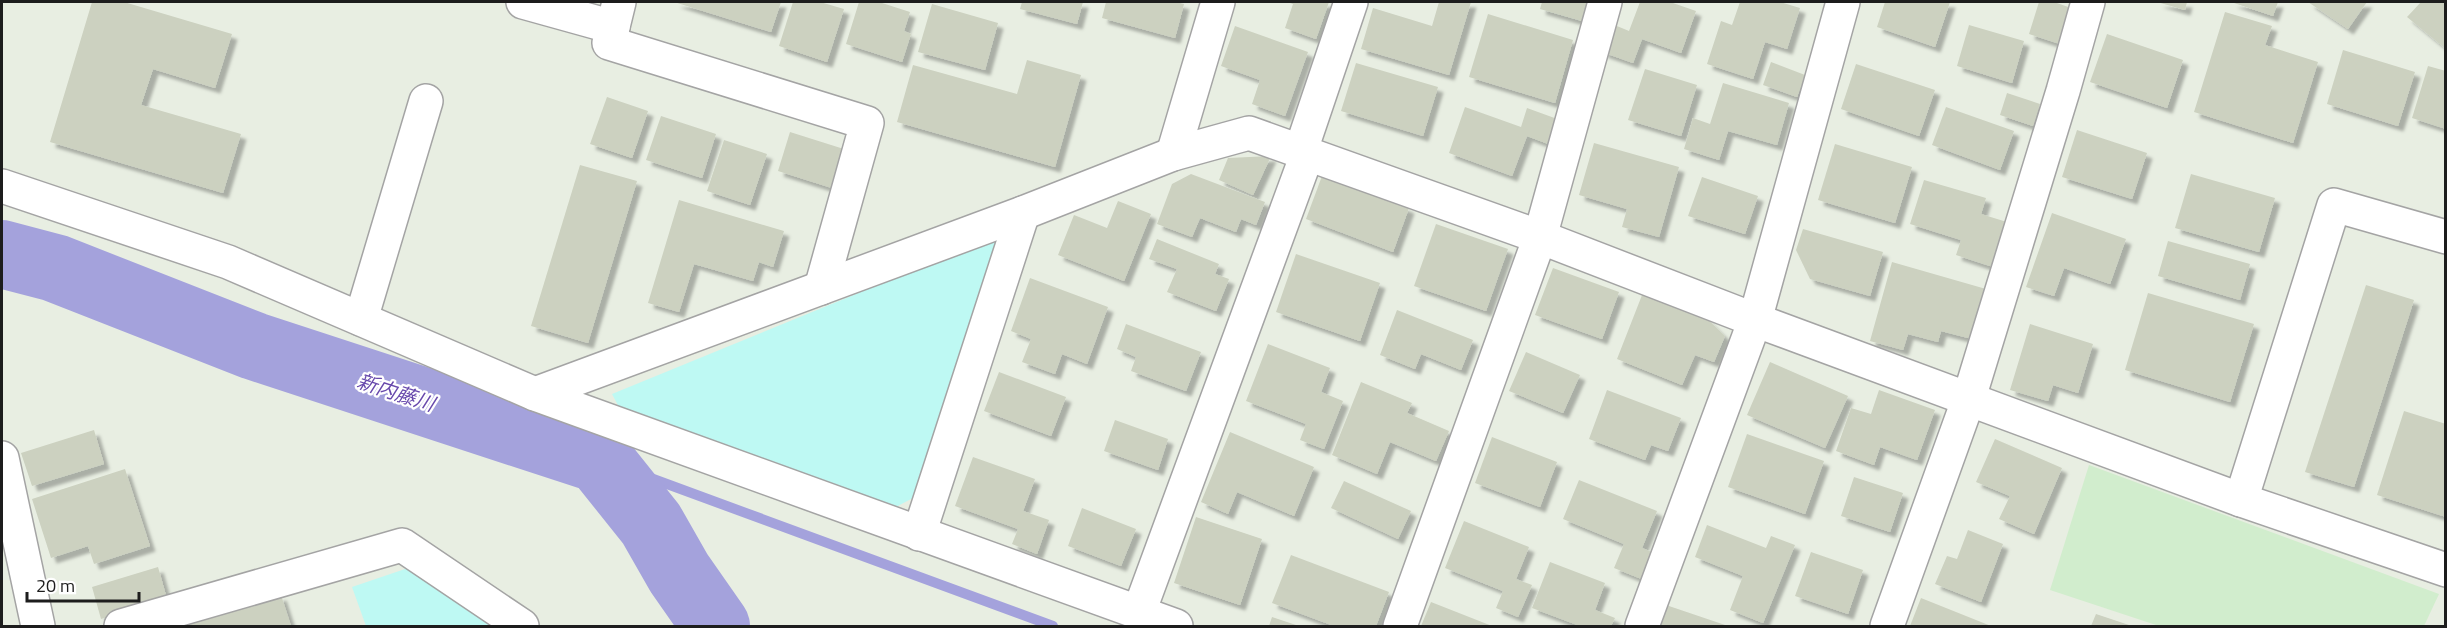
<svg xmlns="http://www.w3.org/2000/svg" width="2447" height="628" font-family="'Titillium Web','Noto Sans JP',sans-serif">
<defs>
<filter id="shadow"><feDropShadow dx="5.5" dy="5.5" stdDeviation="1.5" flood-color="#0004"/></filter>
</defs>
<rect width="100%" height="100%" fill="#e8eee2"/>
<path fill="#d1edcd" d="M2089 465 2439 594 2424 626H2159L2050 590Z"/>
<g fill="#bef9f3">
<path d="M998 236 913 498 892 509 621 411 612 394Z"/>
<path d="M408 568 498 626H366L352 587Z"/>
</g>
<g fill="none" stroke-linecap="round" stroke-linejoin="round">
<path stroke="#a4a2dc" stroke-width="10" d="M599 459 1053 626"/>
<path stroke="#a4a2dc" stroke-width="68" d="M2 254 55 268 254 346 599 459 651 524 679 573 716 626"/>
</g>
<g fill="#ccd1c0" filter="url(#shadow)">
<path d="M92 2H124L232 34 215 88 153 69 141 105 241 134 223 193 50 142Z"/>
<path d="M674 2H781L771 32Z"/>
<path d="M793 2H820L844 9 827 62 779 46Z"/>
<path d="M859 2H879L910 12 904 31 911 34 902 62 846 44Z"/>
<path d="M1022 2H1083L1077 24 1020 9Z"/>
<path d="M1106 2H1176L1184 4 1175 38 1102 18Z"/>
<path d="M1287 2H1329L1316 39 1285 28 1293 4Z"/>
<path d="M1439 2H1471L1449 75 1361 49 1373 8 1432 26Z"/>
<path d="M1542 2H1587L1582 21 1540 9Z"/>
<path d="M1640 2H1670L1696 11 1681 53 1642 39 1633 63 1602 52 1612 24 1629 31Z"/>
<path d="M1740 2H1780L1800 8 1787 49 1765 42 1753 79 1707 64 1721 21 1732 25Z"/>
<path d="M1885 2H1950L1935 47 1877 27Z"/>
<path d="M2039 2H2054L2074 9 2063 45 2029 34Z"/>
<path d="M2157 2H2187L2185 10Z"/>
<path d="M2231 2H2278L2273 16Z"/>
<path d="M2308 2H2367L2348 29Z"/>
<path d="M2421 2H2446V49L2407 17Z"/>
<path d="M932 4 998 23 985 70 918 52Z"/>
<path d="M2225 12 2272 26 2265 45 2318 62 2293 143 2194 112Z"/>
<path d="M1488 14 1573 40 1555 103 1469 77Z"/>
<path d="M1969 25 2024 41 2012 83 1957 66Z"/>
<path d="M1235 26 1308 52 1285 116 1252 104 1260 80 1221 66Z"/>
<path d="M2107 34 2183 60 2167 108 2090 82Z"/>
<path d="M2343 50 2415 72 2398 126 2327 104Z"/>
<path d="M1027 60 1081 75 1055 167 897 122 913 65 1017 94Z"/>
<path d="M1771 62 1805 75 1797 97 1763 85Z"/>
<path d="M1356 63 1438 87 1423 136 1341 111Z"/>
<path d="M1856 64 1935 90 1919 136 1841 109Z"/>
<path d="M2428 66 2446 71V129L2412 118Z"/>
<path d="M1645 69 1697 85 1681 136 1628 120Z"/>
<path d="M1723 83 1789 103 1777 145 1728 131 1719 160 1684 149 1693 118 1710 124Z"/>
<path d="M2007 93 2040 104 2033 126 2000 115Z"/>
<path d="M607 97 648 111 632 158 590 144Z"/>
<path d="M1465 107 1521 127 1527 108 1560 120 1551 145 1527 136 1512 176 1449 153Z"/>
<path d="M1946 107 2014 131 2000 170 1932 145Z"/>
<path d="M661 116 716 134 702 178 646 160Z"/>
<path d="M2077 130 2147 153 2132 199 2062 177Z"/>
<path d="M790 132 847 150 835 189 778 171Z"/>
<path d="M724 140 767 154 750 205 707 191Z"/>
<path d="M1594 143 1679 167 1659 237 1622 227 1627 209 1579 195Z"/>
<path d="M1835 144 1912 167 1895 223 1818 200Z"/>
<path d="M1271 156 1253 195 1219 180 1228 158Z"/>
<path d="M580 165 637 181 588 343 531 326Z"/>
<path d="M1191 174 1265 202 1256 225 1241 219 1236 232 1200 218 1192 237 1157 224 1172 184Z"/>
<path d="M2191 174 2275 198 2259 252 2175 228Z"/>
<path d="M1322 176 1409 208 1393 252 1306 219Z"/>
<path d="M1702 177 1758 196 1745 234 1688 216Z"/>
<path d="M1924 180 1986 198 1981 214 2010 223 1996 268 1956 255 1961 240 1910 224Z"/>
<path d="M679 200 784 231 773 267 759 262 753 281 694 264 679 312 648 303Z"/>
<path d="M1118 201 1151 214 1124 281 1058 255 1074 215 1107 228Z"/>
<path d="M2052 213 2126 239 2110 284 2064 268 2054 296 2026 287Z"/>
<path d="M1436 224 1508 249 1486 311 1414 286Z"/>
<path d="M1803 229 1883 252 1870 296 1810 279 1796 250Z"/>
<path d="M1157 239 1219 264 1215 274 1229 279 1216 311 1167 292 1177 269 1149 259Z"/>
<path d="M2168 241 2250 264 2240 300 2158 276Z"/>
<path d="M1296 254 1380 283 1360 341 1276 312Z"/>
<path d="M1892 262 1986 289 1972 339 1941 331 1938 342 1908 334 1903 350 1870 341Z"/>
<path d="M1553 268 1619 292 1602 339 1535 315Z"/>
<path d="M1030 278 1108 307 1087 364 1062 354 1055 374 1022 362 1031 339 1011 331Z"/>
<path d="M2366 285 2414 300 2354 487 2305 472Z"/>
<path d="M1644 290 1700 312 1725 336 1714 362 1695 355 1682 385 1617 359Z"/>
<path d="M2148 293 2254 324 2230 402 2125 370Z"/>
<path d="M1397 310 1473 340 1461 370 1421 354 1415 369 1380 355Z"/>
<path d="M1126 324 1201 352 1186 391 1131 371 1136 357 1117 349Z"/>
<path d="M2030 324 2093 344 2078 393 2053 385 2048 401 2010 390Z"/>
<path d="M1268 344 1330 368 1321 392 1343 401 1324 449 1300 440 1306 424 1246 401Z"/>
<path d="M1526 352 1580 375 1563 413 1509 391Z"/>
<path d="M1770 362 1848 396 1825 448 1747 415Z"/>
<path d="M999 372 1066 397 1051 436 984 411Z"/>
<path d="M1361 382 1412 403 1407 413 1449 431 1436 461 1390 442 1377 474 1332 455Z"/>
<path d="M1607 390 1681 418 1668 451 1651 445 1645 460 1589 439Z"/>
<path d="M1879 390 1935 410 1917 460 1880 447 1874 465 1836 451 1851 408 1871 414Z"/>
<path d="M2404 411 2446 424V517L2377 495Z"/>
<path d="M1115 420 1168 439 1158 470 1104 451Z"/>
<path d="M94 430 104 464 32 486 21 453Z"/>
<path d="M1230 432 1314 467 1294 516 1237 492 1228 514 1201 502Z"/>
<path d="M1747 434 1824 461 1805 514 1728 487Z"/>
<path d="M1492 437 1557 462 1540 507 1475 483Z"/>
<path d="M1995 439 2062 468 2034 534 1999 519 2010 496 1976 482Z"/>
<path d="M973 457 1035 479 1023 511 1049 520 1037 554 1012 544 1018 529 955 506Z"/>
<path d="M125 469 150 546 94 564 88 546 51 558 32 499Z"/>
<path d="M1854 477 1903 493 1890 532 1841 516Z"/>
<path d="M1579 480 1657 511 1642 548 1654 553 1644 580 1614 568 1624 544 1563 519Z"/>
<path d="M1344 481 1411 511 1398 539 1331 508Z"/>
<path d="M1082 508 1136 529 1121 566 1068 546Z"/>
<path d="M1196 517 1262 539 1240 605 1174 583Z"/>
<path d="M1464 521 1529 547 1516 579 1532 585 1518 617 1496 608 1503 591 1445 568Z"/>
<path d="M1707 525 1766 548 1771 536 1795 545 1763 623 1730 610 1743 576 1695 557Z"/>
<path d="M1968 530 2003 544 1981 602 1935 584 1947 556 1957 559Z"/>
<path d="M1811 552 1863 570 1848 614 1795 596Z"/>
<path d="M1291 555 1389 592 1376 626H1334L1272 603Z"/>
<path d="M1550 562 1605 583 1595 610 1615 618 1611 626H1580L1532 608Z"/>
<path d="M158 567 167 599 101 619 92 587Z"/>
<path d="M281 595 291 626H180Z"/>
<path d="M1921 598 1991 626H1910Z"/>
<path d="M1431 602 1492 626H1421Z"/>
<path d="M1666 605 1728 626H1659Z"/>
<path d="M2096 614 2132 626H2091Z"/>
<path d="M1272 617 1299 626H1269Z"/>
</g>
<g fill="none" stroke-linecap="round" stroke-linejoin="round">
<defs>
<g id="minor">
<path d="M523 2 613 27"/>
<path d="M619 2 609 43 867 123 821 288"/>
<path d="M1301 150 1351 2"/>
<path d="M1173 154 1218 2"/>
<path d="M2 186 228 262 535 394 1176 626"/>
<path d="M361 319 426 101"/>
<path d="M535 394 1023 213 1173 154 1249 133 1540 237 1755 320 2241 500 2446 570"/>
<path d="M2 458 38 626"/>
<path d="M2241 500 2334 205 2446 237"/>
<path d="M919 534 1023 213"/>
<path d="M1139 612 1308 152"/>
<path d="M121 626 402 545 522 626"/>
<path d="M1400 626 1540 237 1605 2"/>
<path d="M1642 626 1755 320 1843 2"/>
<path d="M1887 626 1969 398 2063 91 2088 2"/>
</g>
</defs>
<use href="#minor" stroke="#a4a4a4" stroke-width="36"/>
<use href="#minor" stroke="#fff" stroke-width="33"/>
</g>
<g text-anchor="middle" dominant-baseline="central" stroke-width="4.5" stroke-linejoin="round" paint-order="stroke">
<g font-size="20" font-style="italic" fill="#6849ac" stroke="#fff">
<text transform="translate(396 392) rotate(18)">新内藤川</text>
</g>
</g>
<rect width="2447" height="628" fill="none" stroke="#1d1d1d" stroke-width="6"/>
<path d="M27 592v9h112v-9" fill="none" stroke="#1d1d1d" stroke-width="3"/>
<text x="36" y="592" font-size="18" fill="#1d1d1d" stroke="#ffffff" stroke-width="4.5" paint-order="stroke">20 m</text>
</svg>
